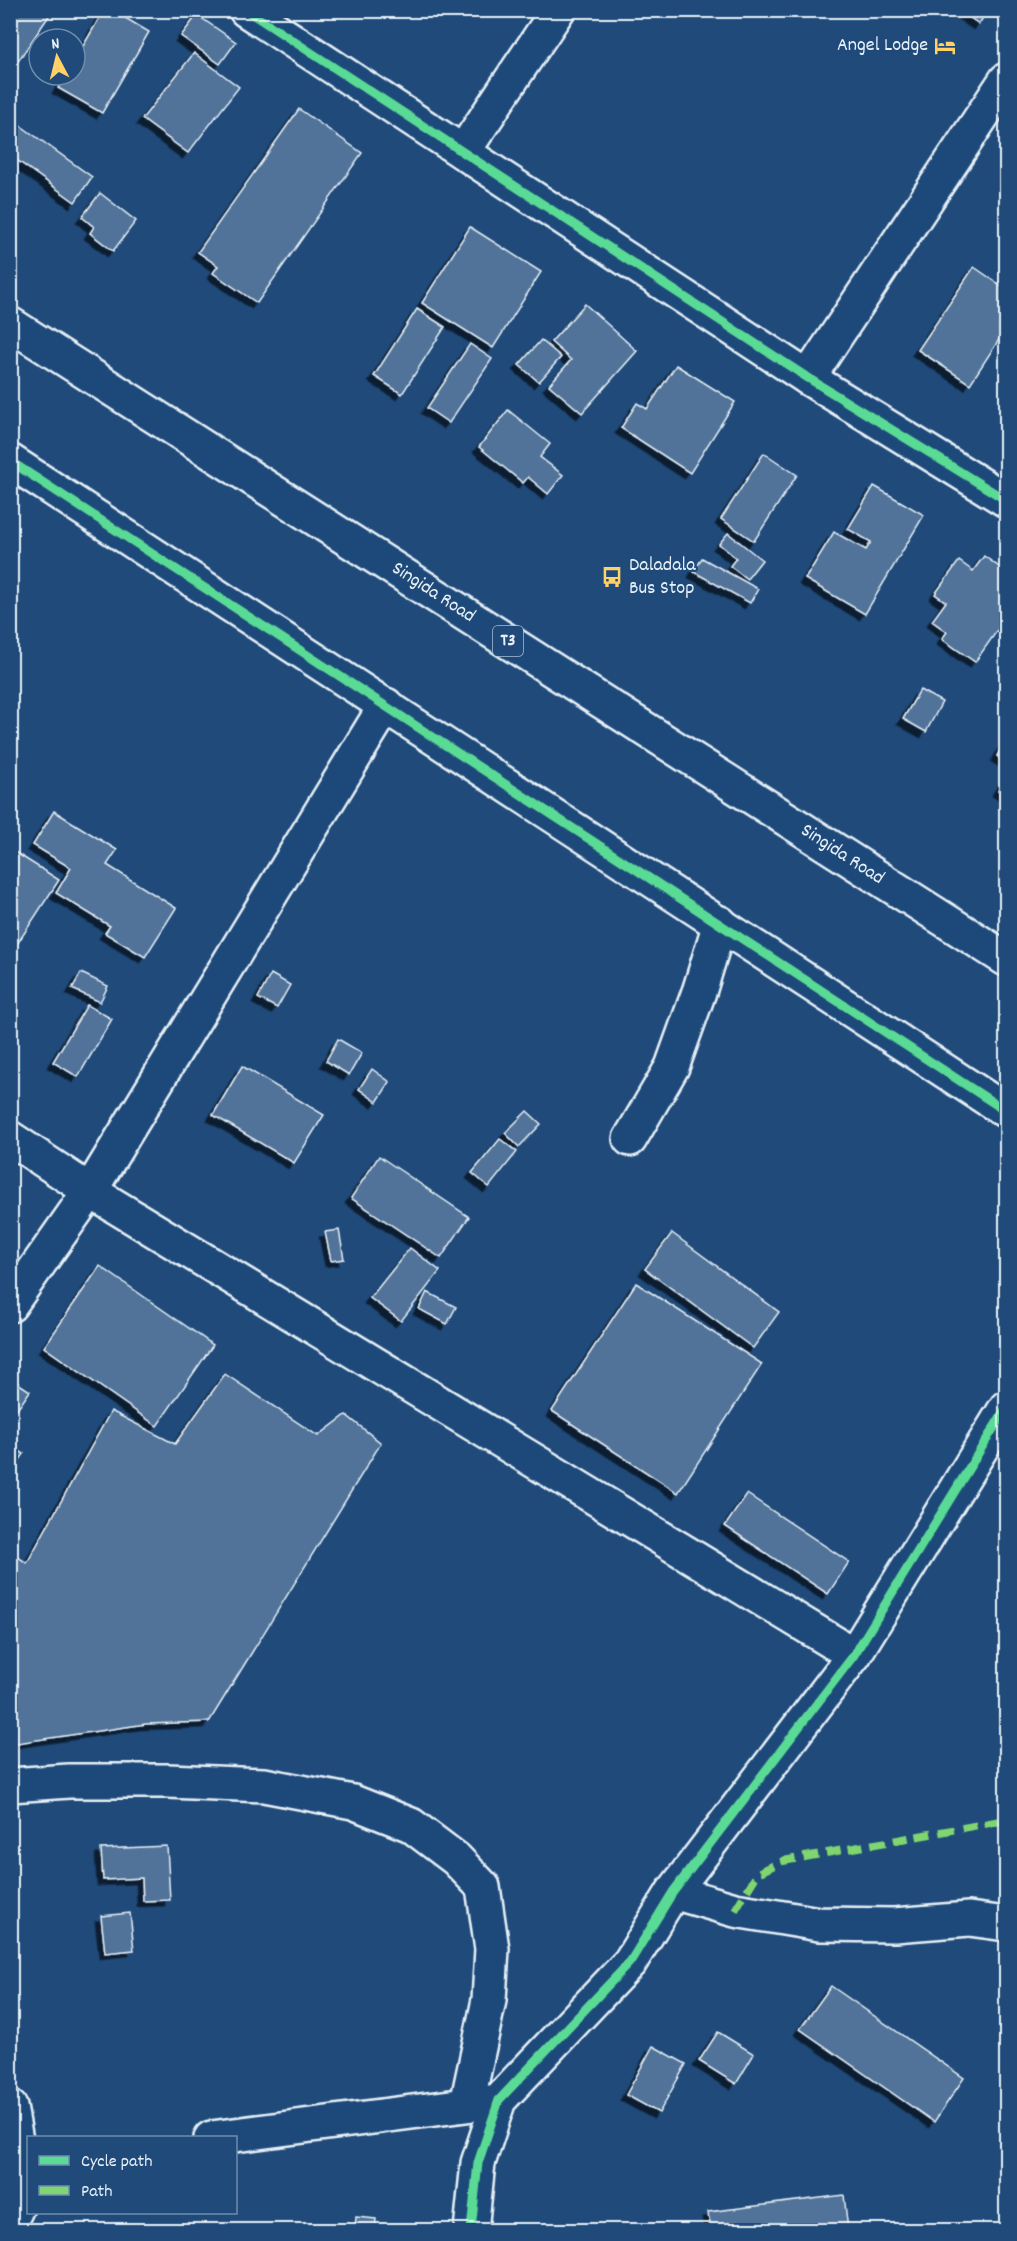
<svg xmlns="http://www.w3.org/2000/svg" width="1017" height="2241" font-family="Dekko,sans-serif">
<defs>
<filter id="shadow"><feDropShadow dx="-5.5" dy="5.5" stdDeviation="0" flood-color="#0009"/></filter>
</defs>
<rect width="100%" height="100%" fill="#1f4a7a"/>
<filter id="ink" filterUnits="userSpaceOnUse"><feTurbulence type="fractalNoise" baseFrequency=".0167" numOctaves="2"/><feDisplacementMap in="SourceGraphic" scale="12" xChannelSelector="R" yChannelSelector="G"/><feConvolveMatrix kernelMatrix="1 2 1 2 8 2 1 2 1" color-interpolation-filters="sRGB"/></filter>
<g filter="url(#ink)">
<g fill="#517399" stroke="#e8f1f8" stroke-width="1.5" filter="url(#shadow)">
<path d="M10 10H53L10 73Z"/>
<path d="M104 10H112L149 32 102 113 58 88 66 75H75V60Z"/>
<path d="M959 10H988L979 24Z"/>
<path d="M197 15 236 42 220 64 181 36Z"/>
<path d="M194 53 239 87 188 153 142 119Z"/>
<path d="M299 109 362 153 257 303 213 273 218 266 198 252Z"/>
<path d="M10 118 92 177 75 202 10 155Z"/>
<path d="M100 193 136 221 113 251 90 233 94 227 82 217Z"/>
<path d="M470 227 541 272 493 348 422 303Z"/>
<path d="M974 267 1006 289V329L970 384 918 350Z"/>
<path d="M585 304 637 351 582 413 549 385 571 360 551 342Z"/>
<path d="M417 309 445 327 402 394 374 376Z"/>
<path d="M541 340 561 357 539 382 519 365Z"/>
<path d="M470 344 492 359 449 423 427 408Z"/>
<path d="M676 365 735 402 690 473 621 428 637 403 647 409Z"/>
<path d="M508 410 550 444 540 457 563 475 548 494 528 477 523 483 479 447Z"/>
<path d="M764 453 797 475 754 541 721 519Z"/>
<path d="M874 486 924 515 865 614 805 579 834 532 866 550 871 542 848 529Z"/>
<path d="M728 533 762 560 747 579 730 566 736 558 719 544Z"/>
<path d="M984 556 1006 572V618L975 662 942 639 947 632 932 621 946 602 935 594 959 561 973 571Z"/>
<path d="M702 558 758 589 750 603 694 572Z"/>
<path d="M920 690 942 702 926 732 903 719Z"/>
<path d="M1006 740V762L997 756Z"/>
<path d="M1006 776V796L998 790Z"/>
<path d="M54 811 117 850 107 865 176 908 145 957 105 933 110 926 56 893 71 868 33 845Z"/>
<path d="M10 849 59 880 10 955Z"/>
<path d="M81 973 108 986 100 1002 72 989Z"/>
<path d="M271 974 290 985 277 1008 258 998Z"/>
<path d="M87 1005 112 1019 78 1077 53 1062Z"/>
<path d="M338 1039 362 1053 349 1075 326 1061Z"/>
<path d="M242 1066 324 1115 294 1163 213 1115Z"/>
<path d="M372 1069 390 1082 377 1102 359 1089Z"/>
<path d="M527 1111 541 1124 519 1147 505 1133Z"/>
<path d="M500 1139 517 1152 489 1187 472 1173Z"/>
<path d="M379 1156 469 1217 441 1258 351 1198Z"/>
<path d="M339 1230 344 1259 331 1261 325 1232Z"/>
<path d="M672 1233 779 1312 753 1348 645 1269Z"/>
<path d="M410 1248 440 1271 401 1321 370 1298Z"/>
<path d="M100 1266 213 1345 157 1426 44 1347Z"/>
<path d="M636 1283 762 1364 678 1493 552 1411Z"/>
<path d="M427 1292 456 1307 447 1324 419 1309Z"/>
<path d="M225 1374 318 1436 346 1415 381 1443 209 1722 146 1724 10 1744V1552L27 1563 111 1411 175 1444Z"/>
<path d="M10 1378 30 1391 10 1420Z"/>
<path d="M10 1445 24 1454 10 1474Z"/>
<path d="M747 1494 849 1562 828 1594 725 1526Z"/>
<path d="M167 1846 170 1900 143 1901 142 1878 103 1880 101 1849Z"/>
<path d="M130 1913 134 1950 105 1953 101 1916Z"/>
<path d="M831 1986 964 2078 934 2122 800 2029Z"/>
<path d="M718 2032 754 2054 736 2084 699 2061Z"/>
<path d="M653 2046 686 2064 659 2113 626 2095Z"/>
<path d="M844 2195 848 2230H710L708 2212Z"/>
<path d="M356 2217 376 2219 375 2230H355Z"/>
</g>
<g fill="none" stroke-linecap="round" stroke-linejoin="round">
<defs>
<g id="minor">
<path d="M246 10 808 378 1006 500"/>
<path d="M463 152 558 10"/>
<path d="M808 378 1006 80"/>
<path d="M10 461 1006 1111"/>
<path d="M10 1138 90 1191 854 1655"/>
<path d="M630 1139 672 1067 700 989 720 923"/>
<path d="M10 1305 90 1191 386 705"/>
<path d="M10 1785 69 1781H168L264 1785 353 1802 411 1825 456 1859 483 1887 492 1949 489 2000 467 2104"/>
<path d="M673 1892 735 1910 819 1924 894 1925 969 1919 1006 1924"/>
<path d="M10 2107 25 2190"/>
<path d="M211 2138 489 2102"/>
<path d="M10 2222 25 2190 28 2187"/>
<path d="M471 2230 478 2163 499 2100 630 1962 673 1892 854 1655 1006 1408"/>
</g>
<path id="highway" d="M10 324 1006 959"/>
</defs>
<use href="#minor" stroke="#e8f1f8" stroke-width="38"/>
<use href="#highway" stroke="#e8f1f8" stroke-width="38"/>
<use href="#minor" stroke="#1f4a7a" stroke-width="33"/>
<use href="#highway" stroke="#1f4a7a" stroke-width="33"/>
<path stroke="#7fd670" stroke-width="8" stroke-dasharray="15 8" stroke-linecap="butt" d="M735 1910 758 1873 783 1861 1006 1820"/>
<defs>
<g id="cycleway">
<path d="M246 10 808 378 1006 500"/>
<path d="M10 461 1006 1111"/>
<path d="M471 2230 478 2163 499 2100 630 1962 673 1892 854 1655 1006 1408"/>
</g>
</defs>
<use href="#cycleway" stroke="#1f4a7a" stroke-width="13"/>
<use href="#cycleway" stroke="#5adb95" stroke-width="9"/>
</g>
</g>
<defs>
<symbol id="hotel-bare" viewBox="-9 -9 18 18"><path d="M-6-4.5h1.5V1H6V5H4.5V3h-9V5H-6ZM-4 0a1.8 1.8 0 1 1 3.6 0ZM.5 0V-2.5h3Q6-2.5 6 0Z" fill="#ffd166" stroke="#1f4a7a" stroke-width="2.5" paint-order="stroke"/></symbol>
<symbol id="bus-bare" viewBox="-9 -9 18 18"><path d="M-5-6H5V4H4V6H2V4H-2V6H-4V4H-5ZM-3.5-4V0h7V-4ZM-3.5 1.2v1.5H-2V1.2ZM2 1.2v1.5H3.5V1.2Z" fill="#ffd166" stroke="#1f4a7a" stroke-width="2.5" paint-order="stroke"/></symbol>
</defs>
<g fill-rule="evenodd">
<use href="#hotel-bare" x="930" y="31" width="30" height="30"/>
<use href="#bus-bare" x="597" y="562" width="30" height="30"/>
</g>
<g text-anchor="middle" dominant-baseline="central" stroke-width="4.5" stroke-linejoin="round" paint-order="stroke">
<rect fill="#1f4a7a" stroke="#acbfd2" stroke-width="1.5" x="493" y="626" width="30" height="30" rx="4.5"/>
<g font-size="18" font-weight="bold" fill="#e8f1f8">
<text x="508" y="641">T3</text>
</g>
<g font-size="20" fill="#e8f1f8" stroke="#1f4a7a" text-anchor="end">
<text x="928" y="46">Angel Lodge</text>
<text x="629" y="566" text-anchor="start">Daladala<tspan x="629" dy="23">Bus Stop</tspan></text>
</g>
<g font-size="20" fill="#e8f1f8" stroke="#1f4a7a">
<text transform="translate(433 593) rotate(33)">Singida Road</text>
<text transform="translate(842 855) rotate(33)">Singida Road</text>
</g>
</g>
<rect width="1017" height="2241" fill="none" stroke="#1f4a7a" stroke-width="36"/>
<rect x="18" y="18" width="981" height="2205" fill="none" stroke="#e8f1f8" stroke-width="2" filter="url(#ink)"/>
<rect x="27" y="2136" width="210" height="78" fill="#1f4a7a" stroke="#6f8dac" stroke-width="1.5"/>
<rect x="39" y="2156" width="30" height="9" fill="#5adb95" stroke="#6f8dac" stroke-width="1.5"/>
<text x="81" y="2166" font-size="18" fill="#e8f1f8">Cycle path</text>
<rect x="39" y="2186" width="30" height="9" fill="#7fd670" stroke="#6f8dac" stroke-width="1.5"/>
<text x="81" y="2196" font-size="18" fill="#e8f1f8">Path</text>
<g transform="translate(57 57) rotate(353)"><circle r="28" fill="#1f4a7a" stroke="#6f8dac" stroke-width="1.5"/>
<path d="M0-4.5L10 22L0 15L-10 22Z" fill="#ffd166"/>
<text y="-9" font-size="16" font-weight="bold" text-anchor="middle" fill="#e8f1f8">N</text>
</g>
</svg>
